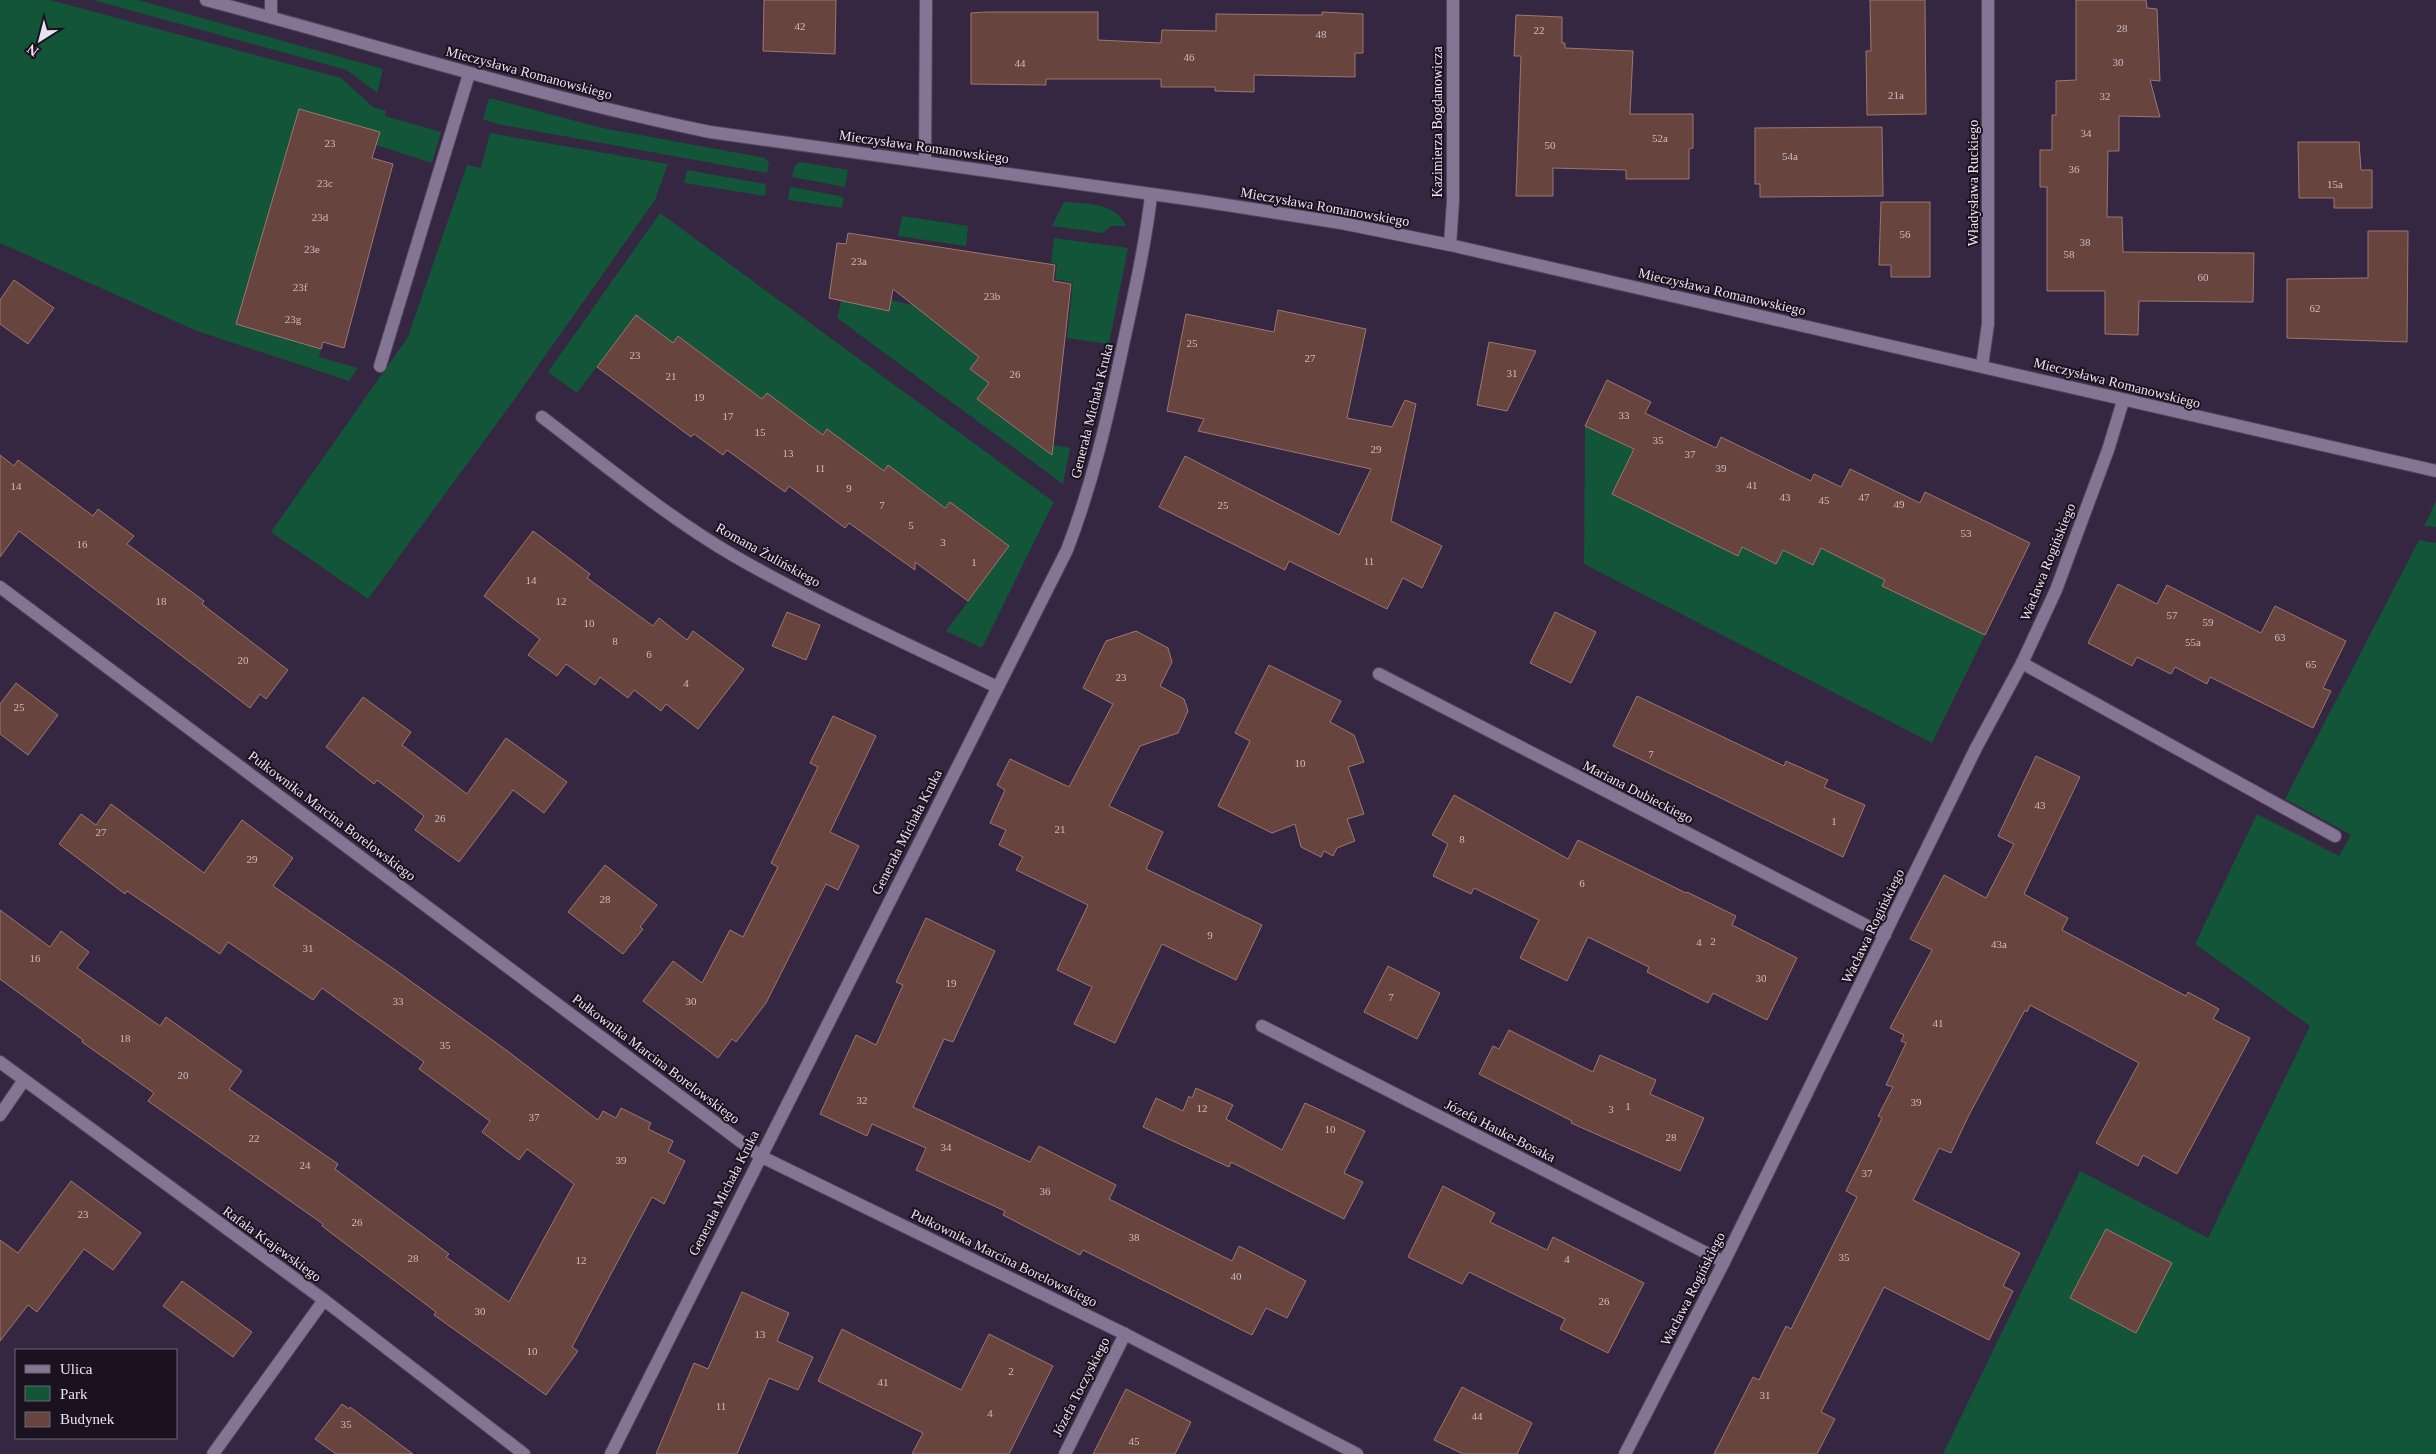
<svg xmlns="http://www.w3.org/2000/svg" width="2436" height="1454" font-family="Georgia,serif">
<rect width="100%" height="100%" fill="#352741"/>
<g fill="#125538">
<path d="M0 0H50L341 78 373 107 386 111 385 116 441 132 432 163 376 145 380 132 299 109 236 324 321 349 319 357 358 368 349 381 197 331 0 243Z"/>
<path d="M93 0H138L383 69 377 93 347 70Z"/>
<path d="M489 98 602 128 765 158 769 163 767 173 497 124 483 119Z"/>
<path d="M490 133 668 164 655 200 514 400 368 599 271 532 408 337 467 165 481 168Z"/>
<path d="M799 162 848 170 845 187 792 177 794 167Z"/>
<path d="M687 170 766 184 765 196 684 183Z"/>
<path d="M790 187 840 196 844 198 842 208 788 200Z"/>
<path d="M1064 202C1086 204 1116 202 1126 226H1111L1103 233 1052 226Z"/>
<path d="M660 213 1054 502 982 648 946 631 1009 546 950 502 945 508 888 465 884 471 827 430 823 435 767 393 762 399 679 336 673 343 636 315 577 393 548 372Z"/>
<path d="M902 216 968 226 966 246 898 236Z"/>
<path d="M1054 238 1128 248 1109 344 1067 338 1073 283 1055 279 1057 264 1051 263Z"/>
<path d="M891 300 959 316 948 333 960 342 967 333 986 348 971 368 989 383 977 399 1035 442 1070 448 1063 484 837 318 841 301 888 311Z"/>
<path d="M1585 426 1634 449 1738 555 1742 547 1776 564 1783 550 1813 565 1821 548 1856 552 1940 613 1985 635 1932 743 1584 564Z"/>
<path d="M2436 501V527L2424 526Z"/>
<path d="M2419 540 2436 543V1454H1943L2080 1171 2208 1238 2310 1026 2195 944 2257 814 2339 856 2351 835 2285 799Z"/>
</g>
<g fill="#67443e" stroke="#9d7770">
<path d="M764 0H836L835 54 763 51Z"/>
<path d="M1870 0H1925L1926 114 1867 115 1866 51H1871Z"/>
<path d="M2076 0H2146L2147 8 2157 9 2160 81 2150 80 2160 117 2119 116V151H2108L2107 217H2122L2123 252 2254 253 2253 302 2139 301 2138 335 2105 334V291H2047V187H2040V150H2052V115H2056V81L2076 80Z"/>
<path d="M986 12H1098V40L1161 43 1162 30 1216 31V14L1304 15H1322V12L1363 14V53H1355V77L1254 75V92L1215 91V87H1161V79H1046V85L971 84V13Z"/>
<path d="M1516 15 1562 17V43H1565V48L1633 51 1630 114H1693V148L1689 149V179H1626V170L1553 168V196H1516L1521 56H1514Z"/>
<path d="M299 109 380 132 372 158 393 164 344 348 323 342 321 349 236 324Z"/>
<path d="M1882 127 1883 196 1760 197V184H1755V128Z"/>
<path d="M2298 142H2359L2361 170H2372V208H2334V198H2299Z"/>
<path d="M1881 202H1930V277H1891V265H1879Z"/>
<path d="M2368 231H2408L2407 342 2287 338V279L2368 278Z"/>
<path d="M848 233 1055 265 1053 281 1071 284 1052 455 977 399 989 383 970 369 979 357 893 289 889 311 829 298 837 243 846 244Z"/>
<path d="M14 280 54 308 28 344 0 324V300Z"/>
<path d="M1278 310 1366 329 1347 418 1392 427 1405 400 1416 404 1391 521 1442 546 1422 588 1403 578 1387 609 1289 561 1285 570 1159 507 1185 456 1339 535 1371 469 1198 431 1204 419 1167 411 1186 314 1274 332Z"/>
<path d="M636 315 673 343 678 336 762 399 767 393 823 435 827 429 884 471 888 465 945 508 950 502 1009 546 968 601 915 562V570L849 523 845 528 789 486 785 492 727 450 723 455 694 434 691 437 597 367Z"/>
<path d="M1489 342 1536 351 1507 411 1477 405Z"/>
<path d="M1607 380 1651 402 1645 413 1716 448 1721 437 1811 481 1814 474 1841 487 1850 469 1920 503 1925 492 2030 543 1985 635 1882 586 1885 580 1821 548 1813 565 1783 550 1776 564 1742 547 1738 556 1612 494 1634 449 1585 426Z"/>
<path d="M0 455 14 466 18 460 93 516 98 509 134 536 127 544 204 601 202 604 288 670 266 699 260 694 250 708 19 531 0 557Z"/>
<path d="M533 531 590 574 587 578 653 626 659 618 687 640 693 631 744 669 698 729 666 704 661 711 634 690 628 698 600 677 595 685 566 664 557 676 528 655 540 639 484 596Z"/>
<path d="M2118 584 2157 604 2167 585 2261 633 2275 606 2346 641 2323 688 2331 691 2313 728 2210 677 2207 684 2175 667 2171 674 2137 657 2132 666 2088 643Z"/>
<path d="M787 612 820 625 806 660 772 646Z"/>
<path d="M1555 612 1596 632 1571 683 1530 663Z"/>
<path d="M1136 631 1168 648 1172 662 1160 686 1184 699 1188 711 1178 733 1140 746 1109 806 1163 832 1146 869 1262 925 1236 980 1162 944 1115 1043 1074 1024 1092 987 1057 970 1088 905 1016 870 1023 857 999 845 1006 830 990 823 1005 790 997 785 1010 759 1069 787 1113 704 1083 688 1106 641Z"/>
<path d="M1269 665 1341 701 1330 722 1354 735 1364 762 1348 767 1364 814 1347 819 1355 841 1337 848 1333 856 1324 851 1321 857 1301 847 1295 824 1272 833 1218 806 1250 741 1235 733Z"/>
<path d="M16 683 58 715 28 755 0 734V704Z"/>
<path d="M1637 696 1784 766 1786 761 1828 780 1824 787 1865 805 1843 857 1613 746Z"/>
<path d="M363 697 411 732 402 745 467 794 506 738 567 782 544 813 513 790 459 862 415 830 424 816 377 780 374 784 326 747Z"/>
<path d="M833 716 876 736 830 832 859 846 838 890 826 884 766 1003 736 1042 732 1039 718 1058 643 1001 673 961 702 983 730 930 743 937 778 867 771 863 818 767 810 763Z"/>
<path d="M2036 756 2080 777 2024 894 2068 918 2062 930 2186 996 2188 992 2219 1009 2213 1019 2250 1038 2177 1174 2143 1155 2138 1166 2096 1143 2139 1063 2030 1005 2027 1012 2025 1010 1969 1115 1951 1153 1939 1148 1913 1200 2020 1253 2003 1286 2013 1291 1989 1340 1884 1287 1821 1412 1835 1419 1817 1454H1714L1753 1377 1759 1380 1786 1326 1791 1329 1857 1197 1846 1191 1882 1118 1878 1116 1893 1087 1886 1085 1906 1043 1901 1041 1904 1035 1890 1028 1932 950 1910 939 1944 875 1986 898 2014 844 1998 836Z"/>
<path d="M1454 795 1568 859 1578 840 1686 893 1687 892 1736 916 1732 925 1797 958 1767 1020 1713 993 1708 1003 1647 972 1649 967 1588 937 1567 981 1520 958 1539 920 1474 888 1471 894 1433 876 1448 844 1432 835Z"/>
<path d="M111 804 204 873 242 820 293 858 273 886 391 967 506 1050 598 1120 603 1111 616 1118 621 1108 651 1123 648 1129 673 1141 668 1152 685 1161 664 1204 652 1197 572 1347 578 1351 546 1395 434 1315 436 1312 322 1226 323 1224 148 1101 154 1093 82 1042 83 1040 0 979V910L50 947 61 931 89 952 77 968 160 1026 166 1017 242 1071 229 1089 338 1164 335 1169 449 1254 446 1257 509 1302 574 1184 527 1149 519 1160 482 1132 490 1121 419 1069 424 1062 322 988 313 1000 228 942 220 954 127 891 125 894 59 844 81 814 96 825Z"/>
<path d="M605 865 657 905 640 927 643 929 623 954 568 912Z"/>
<path d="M926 918 995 951 953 1042 944 1039 913 1107 1030 1162 1039 1146 1116 1185 1109 1199 1232 1261 1239 1246 1306 1281 1287 1318 1266 1308 1252 1335 1083 1250 1080 1255 1003 1215 1005 1211 916 1170 926 1148 872 1124 867 1136 820 1114 856 1035 876 1045 903 985 896 982Z"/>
<path d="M1388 966 1440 993 1417 1039 1364 1012Z"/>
<path d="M1509 1030 1593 1072 1600 1055 1656 1080 1650 1094 1704 1118 1680 1171 1571 1123 1572 1121 1479 1074 1493 1046 1499 1049Z"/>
<path d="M1196 1088 1233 1105 1226 1119 1282 1150 1305 1103 1365 1131 1344 1173 1363 1182 1344 1219 1231 1162 1229 1167 1143 1127 1156 1098 1183 1111 1189 1096 1192 1098Z"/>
<path d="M71 1181 141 1233 113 1270 84 1249 37 1312 28 1305 0 1341V1240L18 1253Z"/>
<path d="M1443 1186 1495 1213 1490 1222 1547 1250 1553 1237 1644 1283 1608 1353 1560 1329 1565 1319 1469 1272 1462 1284 1408 1257Z"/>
<path d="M2106 1229 2172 1263 2136 1333 2070 1298Z"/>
<path d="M182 1281 252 1332 233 1357 163 1306Z"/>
<path d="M742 1292 789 1313 777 1341 813 1357 798 1390 769 1378 737 1454H656L694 1363 708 1369Z"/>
<path d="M842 1329 961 1390 989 1334 1053 1366 1009 1454H912L923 1433 818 1381Z"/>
<path d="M1462 1387 1532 1423 1517 1454H1463L1434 1440Z"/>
<path d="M1126 1389 1191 1422 1175 1454H1093Z"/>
<path d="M342 1404 349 1409 350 1407 413 1454H336L315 1439Z"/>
</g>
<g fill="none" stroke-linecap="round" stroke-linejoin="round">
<defs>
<g id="lane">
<path d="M380 366 469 74"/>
<path d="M2022 663 2335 836"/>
<path d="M0 1115 24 1080"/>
<path d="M213 1454 324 1300"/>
</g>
<g id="street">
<path d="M206 0C374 44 539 97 710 132L1201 201 1341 223 1450 245 2436 471"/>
<path d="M271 17V0"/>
<path d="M925 162 926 0"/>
<path d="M1450 245 1453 201V0"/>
<path d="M1982 366 1988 324V0"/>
<path d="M542 417C605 465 667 517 736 557 820 605 910 645 997 687"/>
<path d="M0 587 760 1156 1125 1334 1357 1454"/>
<path d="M1379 674 1885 935"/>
<path d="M1262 1026 1724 1262"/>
<path d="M0 1062 324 1300 524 1454"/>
<path d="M611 1454 1067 550C1093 482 1108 416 1123 345 1134 295 1145 246 1151 196"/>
<path d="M1065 1454 1125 1334"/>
<path d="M1625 1454 1724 1262 1976 748 2022 663 2056 590 2108 450 2123 401"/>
</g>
</defs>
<use href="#lane" stroke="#52465c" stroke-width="14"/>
<use href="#street" stroke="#52465c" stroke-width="14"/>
<use href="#lane" stroke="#857594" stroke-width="12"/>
<use href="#street" stroke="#857594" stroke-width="12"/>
</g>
<g text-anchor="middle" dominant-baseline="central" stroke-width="4" stroke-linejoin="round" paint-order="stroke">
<g font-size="11" fill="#c9bac5">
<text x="800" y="26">42</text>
<text x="2122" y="28">28</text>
<text x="1539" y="30">22</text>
<text x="1321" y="34">48</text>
<text x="1189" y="57">46</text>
<text x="2118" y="62">30</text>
<text x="1020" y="63">44</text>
<text x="1896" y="95">21a</text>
<text x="2105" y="96">32</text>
<text x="2086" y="133">34</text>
<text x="1660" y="138">52a</text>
<text x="330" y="143">23</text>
<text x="1550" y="145">50</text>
<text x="1790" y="156">54a</text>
<text x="2074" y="169">36</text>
<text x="325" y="183">23c</text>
<text x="2335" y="184">15a</text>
<text x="320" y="217">23d</text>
<text x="1905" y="234">56</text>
<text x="2085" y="242">38</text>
<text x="312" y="249">23e</text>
<text x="2069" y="254">58</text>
<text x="859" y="261">23a</text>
<text x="2203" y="277">60</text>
<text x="300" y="287">23f</text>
<text x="992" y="296">23b</text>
<text x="2315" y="308">62</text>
<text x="293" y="319">23g</text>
<text x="1192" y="343">25</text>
<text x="635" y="355">23</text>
<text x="1310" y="358">27</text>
<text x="1512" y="373">31</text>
<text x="1015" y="374">26</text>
<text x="671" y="376">21</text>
<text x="699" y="397">19</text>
<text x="1624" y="415">33</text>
<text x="728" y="416">17</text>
<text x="760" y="432">15</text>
<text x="1658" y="440">35</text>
<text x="1376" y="449">29</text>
<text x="788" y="453">13</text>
<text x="1690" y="454">37</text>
<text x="820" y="468">11</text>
<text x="1721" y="468">39</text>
<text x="1752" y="485">41</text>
<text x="16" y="486">14</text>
<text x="849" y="488">9</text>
<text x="1785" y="497">43</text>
<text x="1864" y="497">47</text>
<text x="1824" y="500">45</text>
<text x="1899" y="504">49</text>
<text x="882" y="505">7</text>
<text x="1223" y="505">25</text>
<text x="911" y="525">5</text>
<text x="1966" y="533">53</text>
<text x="943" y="542">3</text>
<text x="82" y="544">16</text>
<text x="1369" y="561">11</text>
<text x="974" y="562">1</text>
<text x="531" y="580">14</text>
<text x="161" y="601">18</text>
<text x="561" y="601">12</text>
<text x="2172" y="615">57</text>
<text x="2208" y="622">59</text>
<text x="589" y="623">10</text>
<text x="2280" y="637">63</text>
<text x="615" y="641">8</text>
<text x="2193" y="642">55a</text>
<text x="649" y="654">6</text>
<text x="243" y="660">20</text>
<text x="2311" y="664">65</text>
<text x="1121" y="677">23</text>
<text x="686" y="683">4</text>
<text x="19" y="707">25</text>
<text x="1651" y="754">7</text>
<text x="1300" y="763">10</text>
<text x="2040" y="805">43</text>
<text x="440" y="818">26</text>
<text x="1834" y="821">1</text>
<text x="1060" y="829">21</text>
<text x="101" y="832">27</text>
<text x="1462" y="839">8</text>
<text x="252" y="859">29</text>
<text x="1582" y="883">6</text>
<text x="605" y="899">28</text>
<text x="1210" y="935">9</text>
<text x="1713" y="941">2</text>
<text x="1699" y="942">4</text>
<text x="1999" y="944">43a</text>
<text x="308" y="948">31</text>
<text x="35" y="958">16</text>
<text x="1761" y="978">30</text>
<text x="951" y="983">19</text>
<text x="1391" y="997">7</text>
<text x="398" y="1001">33</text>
<text x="691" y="1001">30</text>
<text x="1938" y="1023">41</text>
<text x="125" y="1038">18</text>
<text x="445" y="1045">35</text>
<text x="183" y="1075">20</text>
<text x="862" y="1100">32</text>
<text x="1916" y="1102">39</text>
<text x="1628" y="1106">1</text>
<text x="1202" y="1108">12</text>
<text x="1611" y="1109">3</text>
<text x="534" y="1117">37</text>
<text x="1330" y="1129">10</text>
<text x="1671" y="1137">28</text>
<text x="254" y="1138">22</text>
<text x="946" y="1147">34</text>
<text x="621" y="1160">39</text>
<text x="305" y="1165">24</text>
<text x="1867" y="1173">37</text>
<text x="1045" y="1191">36</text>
<text x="83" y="1214">23</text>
<text x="357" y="1222">26</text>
<text x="1134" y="1237">38</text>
<text x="1844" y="1257">35</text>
<text x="413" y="1258">28</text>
<text x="1567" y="1259">4</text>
<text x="581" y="1260">12</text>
<text x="1236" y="1276">40</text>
<text x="1604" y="1301">26</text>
<text x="480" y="1311">30</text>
<text x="760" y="1334">13</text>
<text x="532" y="1351">10</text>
<text x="1011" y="1371">2</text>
<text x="883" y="1382">41</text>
<text x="1765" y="1395">31</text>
<text x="721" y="1406">11</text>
<text x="990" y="1413">4</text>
<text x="1477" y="1416">44</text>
<text x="346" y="1424">35</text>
<text x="1134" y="1441">45</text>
</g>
<g font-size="14" fill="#eae1f2" stroke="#1a131f">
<text transform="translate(529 73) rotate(15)">Mieczysława Romanowskiego</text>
<text transform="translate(1437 122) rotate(-90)">Kazimierza Bogdanowicza</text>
<text transform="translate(924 147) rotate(8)">Mieczysława Romanowskiego</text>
<text transform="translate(1973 183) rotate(-90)">Władysława Ruckiego</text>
<text transform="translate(1325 207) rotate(10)">Mieczysława Romanowskiego</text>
<text transform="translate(1722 292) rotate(13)">Mieczysława Romanowskiego</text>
<text transform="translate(2117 383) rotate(14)">Mieczysława Romanowskiego</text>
<text transform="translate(1092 411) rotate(-76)">Generała Michała Kruka</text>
<text transform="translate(768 555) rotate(29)">Romana Żulińskiego</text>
<text transform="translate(2048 562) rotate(-68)">Wacława Rogińskiego</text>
<text transform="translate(1638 792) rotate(27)">Mariana Dubieckiego</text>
<text transform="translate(332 816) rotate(37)">Pułkownika Marcina Borelowskiego</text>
<text transform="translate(907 832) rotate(-63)">Generała Michała Kruka</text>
<text transform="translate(1873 926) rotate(-64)">Wacława Rogińskiego</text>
<text transform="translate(656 1059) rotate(37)">Pułkownika Marcina Borelowskiego</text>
<text transform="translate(1500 1131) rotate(27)">Józefa Hauke-Bosaka</text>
<text transform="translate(724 1193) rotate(-63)">Generała Michała Kruka</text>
<text transform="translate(272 1244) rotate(36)">Rafała Krajewskiego</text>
<text transform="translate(1004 1258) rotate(26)">Pułkownika Marcina Borelowskiego</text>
<text transform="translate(1693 1289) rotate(-63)">Wacława Rogińskiego</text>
<text transform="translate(1081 1387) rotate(-63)">Józefa Toczyskiego</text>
</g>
</g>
<rect x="15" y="1349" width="162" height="90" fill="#1a131f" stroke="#6d6573"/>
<rect x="25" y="1365" width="25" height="8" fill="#857594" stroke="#6d6573"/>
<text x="60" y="1374" font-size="15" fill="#eae1f2">Ulica</text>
<rect x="25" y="1386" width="25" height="15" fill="#125538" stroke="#6d6573"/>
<text x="60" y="1399" font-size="15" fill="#eae1f2">Park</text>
<rect x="25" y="1412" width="25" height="15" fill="#67443e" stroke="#6d6573"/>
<text x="60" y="1424" font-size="15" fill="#eae1f2">Budynek</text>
<g transform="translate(40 40) rotate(216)" stroke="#1a131f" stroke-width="4" paint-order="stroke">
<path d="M0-4L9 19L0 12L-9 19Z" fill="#eae1f2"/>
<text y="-8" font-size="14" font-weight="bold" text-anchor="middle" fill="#eae1f2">N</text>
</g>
</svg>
